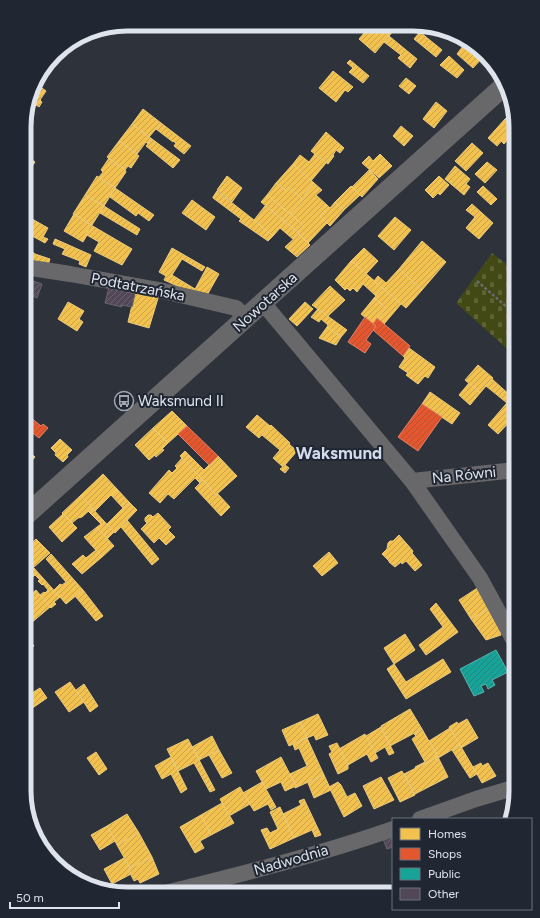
<svg xmlns="http://www.w3.org/2000/svg" width="540" height="918" font-family="Figtree,sans-serif">
<defs>
<pattern id="cemetery-stones" width="16" height="16" patternUnits="userSpaceOnUse"><rect width="16" height="16" fill="#434914"/><path d="M2 7V4a2 2 0 0 1 4 0v3zM10 15v-3a2 2 0 0 1 4 0v3z" fill="#5e6336"/></pattern>
<pattern id="water-ripples" width="26" height="14" patternUnits="userSpaceOnUse"><rect width="26" height="14" fill="#04104c"/><path d="M2 4q2-2 4 0t4 0M15 11q2-2 4 0t4 0" fill="none" stroke="#283366"/></pattern>
<pattern id="homes-hatch" width="6" height="6" patternUnits="userSpaceOnUse"><rect width="6" height="6" fill="#f2c14e"/><path d="M-1 1l2-2M0 6l6-6M5 7l2-2" fill="none" stroke="#c6a24c"/></pattern>
<pattern id="shops-hatch" width="6" height="6" patternUnits="userSpaceOnUse"><rect width="6" height="6" fill="#e4572e"/><path d="M-1 1l2-2M0 6l6-6M5 7l2-2" fill="none" stroke="#b45136"/></pattern>
<pattern id="public-hatch" width="6" height="6" patternUnits="userSpaceOnUse"><rect width="6" height="6" fill="#17a398"/><path d="M-1 1l2-2M0 6l6-6M5 7l2-2" fill="none" stroke="#248680"/></pattern>
<pattern id="building-hatch" width="6" height="6" patternUnits="userSpaceOnUse"><rect width="6" height="6" fill="#524757"/><path d="M-1 1l2-2M0 6l6-6M5 7l2-2" fill="none" stroke="#6a616f"/></pattern>
</defs>
<rect width="100%" height="100%" fill="#2e323a"/>
<path fill="url(#cemetery-stones)" d="M492 253 516 272V357L456 303Z"/>
<path fill="url(#water-ripples)" d="M393 883V894H372Z"/>
<g fill="url(#homes-hatch)" stroke="#eccb7d">
<path d="M370 26H377L389 36 375 53 359 39Z"/>
<path d="M377 26H397L389 36Z"/>
<path d="M423 26H433L437 28 432 34Z"/>
<path d="M436 28H437L453 35 449 39Z"/>
<path d="M420 32 442 50 436 57 414 39Z"/>
<path d="M389 36 417 59 410 68 398 58 401 55 384 42Z"/>
<path d="M466 42 479 48 485 55 473 68 457 54Z"/>
<path d="M449 56 464 70 457 78 440 65Z"/>
<path d="M350 60 369 76 363 83 349 72 353 68 347 63Z"/>
<path d="M333 71 353 87 348 92 345 90 336 102 319 88Z"/>
<path d="M406 78 416 86 409 94 399 86Z"/>
<path d="M34 82 46 91 40 100 42 102 39 107 29 100Z"/>
<path d="M29 100 33 103 26 113 25 112Z"/>
<path d="M436 102 447 111 434 128 423 119Z"/>
<path d="M143 109 161 123 149 137 132 124Z"/>
<path d="M513 111 516 127V128L505 119Z"/>
<path d="M505 119 514 127 497 146 488 138Z"/>
<path d="M161 123 191 146 184 154 174 146 176 143 173 141V142L156 129Z"/>
<path d="M132 124 152 139 148 144 146 142 137 154 119 141Z"/>
<path d="M401 126 413 136 404 146 393 136Z"/>
<path d="M514 127 516 128V141L511 136 504 144 501 141Z"/>
<path d="M326 132 344 148 340 153 336 150 333 155 334 156 328 164 311 151Z"/>
<path d="M152 139 180 160 173 168 146 146Z"/>
<path d="M119 141 139 156 131 168 128 166 125 170 107 157Z"/>
<path d="M472 143 483 153 466 171 455 161Z"/>
<path d="M25 154 35 162 25 177Z"/>
<path d="M315 154 326 163 311 181 293 164 300 155 309 162Z"/>
<path d="M380 154 392 166 379 178 362 163 369 156 373 161Z"/>
<path d="M109 158 125 170 126 172 115 188 99 177 103 172 101 170Z"/>
<path d="M487 162 497 170 485 183 475 174Z"/>
<path d="M293 164 314 183 305 194 306 196 303 200 288 187 285 190 276 183Z"/>
<path d="M455 166 470 179 466 184 470 187 464 195 445 179Z"/>
<path d="M369 170 378 179 362 197 352 187Z"/>
<path d="M97 176 115 188 104 206 85 195Z"/>
<path d="M227 176 242 188 232 202 217 190Z"/>
<path d="M439 176 449 185 440 195 438 193 433 198 425 190Z"/>
<path d="M276 183 285 190 288 187 303 200 290 214 267 195Z"/>
<path d="M314 183 322 190 316 195 327 205 323 209 325 211 320 216 327 223 308 243 298 232 304 226 290 214 306 196 305 194Z"/>
<path d="M351 186 360 195 344 210 335 202Z"/>
<path d="M483 186 497 199 491 205 477 192Z"/>
<path d="M115 188 154 215 149 221 138 213 136 216 110 197Z"/>
<path d="M217 191 254 220 273 236 268 241 239 221 241 219 213 198V197Z"/>
<path d="M85 195 104 206 92 225 73 214Z"/>
<path d="M267 195 290 214 304 226 298 232 261 202Z"/>
<path d="M192 200 215 217 206 230 182 213Z"/>
<path d="M335 202 344 210 330 226 320 216 325 211 323 209 327 205 330 208Z"/>
<path d="M472 204 493 223 479 239 466 228 475 217 466 210Z"/>
<path d="M104 206 140 229 137 235 100 213Z"/>
<path d="M265 206 298 232 299 234 294 240 280 228 273 236 254 220Z"/>
<path d="M74 214 91 225 85 234 87 235 83 242 64 231Z"/>
<path d="M25 215 48 228 43 237 48 239 45 243 25 232Z"/>
<path d="M395 217 411 230 394 250 378 236Z"/>
<path d="M91 225 132 249 122 265 94 251 99 242 85 234Z"/>
<path d="M299 234 310 245 297 257 285 247Z"/>
<path d="M55 239 91 255 86 267 79 264 80 261 62 254 65 249 53 244Z"/>
<path d="M422 241 446 262 422 290 399 269Z"/>
<path d="M25 246 35 254 50 259 48 265 33 260 25 254Z"/>
<path d="M172 248 205 267 202 271 182 259 172 275 195 289 193 293 164 280 166 276 159 272Z"/>
<path d="M364 248 378 261 366 274 351 261Z"/>
<path d="M351 261 383 288 376 296 363 284 357 292 353 288 350 291 347 288 345 290 335 280Z"/>
<path d="M207 267 219 274 206 297 193 293Z"/>
<path d="M399 269 422 290 406 308 374 281 378 276 386 283Z"/>
<path d="M330 286 345 300 328 316 312 305Z"/>
<path d="M383 288 401 304 384 324 377 318 386 308 374 298Z"/>
<path d="M136 289 159 295 149 328 128 322Z"/>
<path d="M374 298 386 308 373 324 361 314Z"/>
<path d="M68 302 84 311 79 319 83 322 77 331 58 319Z"/>
<path d="M305 302 313 309 297 326 289 319Z"/>
<path d="M318 309 347 330 341 337 327 327 328 325 321 319 319 322 311 317Z"/>
<path d="M327 327 341 337 336 345 319 338Z"/>
<path d="M409 348 435 367 428 378 425 376 418 384 406 375 408 373 399 367 405 358 403 356Z"/>
<path d="M478 365 493 378 480 393 465 380Z"/>
<path d="M492 379 512 397 507 403 486 386Z"/>
<path d="M469 383 480 393 470 405 459 395Z"/>
<path d="M430 392 460 413 452 424 422 404Z"/>
<path d="M512 397 516 400V415L498 434 488 425Z"/>
<path d="M172 411 187 426 168 443 153 428Z"/>
<path d="M257 415 270 426 259 438 246 427Z"/>
<path d="M271 425 290 443 289 444 297 451 285 465 289 468 285 473 280 469 283 467 273 458 280 450 262 435Z"/>
<path d="M153 428 168 443 162 449 164 450 156 457 155 455 149 460 135 445Z"/>
<path d="M60 439 72 450 67 455 68 457 63 462 55 455 56 453 51 448Z"/>
<path d="M24 447 35 457 28 465 24 461Z"/>
<path d="M185 451 204 470 218 456 237 476 216 495 203 480 180 456Z"/>
<path d="M182 458 203 480 200 483 195 478 174 499 168 494 160 503 149 493 169 470 172 473 177 468 175 466Z"/>
<path d="M103 474 117 489 95 511 81 495Z"/>
<path d="M203 480 216 495 218 494 230 507 221 516 195 488Z"/>
<path d="M117 489 129 502 123 508 111 495Z"/>
<path d="M81 495 92 508 82 517 78 518 72 523 62 513Z"/>
<path d="M129 502 137 510 115 533 107 524Z"/>
<path d="M92 508 114 532 107 539 97 527 101 524 88 511Z"/>
<path d="M158 513 171 527 168 530 175 537 166 545 159 538 154 543 141 529 147 523 145 521V518L148 515H151L153 517Z"/>
<path d="M63 514 77 528 62 542 49 527Z"/>
<path d="M127 520 159 559 152 565 121 527Z"/>
<path d="M97 527 114 546 102 557 84 537Z"/>
<path d="M399 535 413 551 412 553 422 565 415 571 406 561 402 564 401 562 395 567 389 562V561L382 554 387 549 388 543 390 541H393Z"/>
<path d="M36 539 50 553 34 567 24 557V550Z"/>
<path d="M96 550 102 557 82 574 72 564 83 555 86 558Z"/>
<path d="M329 552 338 563 322 576 313 566Z"/>
<path d="M51 554 83 590 66 604 54 590 60 584 62 585 66 582 46 559Z"/>
<path d="M24 557 42 577 39 579 35 575 31 578 25 571H24Z"/>
<path d="M42 577 60 597 54 602 56 604 51 608 40 595 44 592 45 593 48 590 43 584 42 585 38 581Z"/>
<path d="M479 587 492 607 471 619 459 600Z"/>
<path d="M36 590 50 607 30 624 24 617V600Z"/>
<path d="M83 590 103 616 96 621 75 596Z"/>
<path d="M436 603 458 632 426 655 419 645 443 627 430 609Z"/>
<path d="M492 607 499 624 501 635 486 640 471 619Z"/>
<path d="M405 634 415 650 394 664 384 648Z"/>
<path d="M26 635 34 646 24 654V637Z"/>
<path d="M443 659 451 672 406 699 387 669 394 664 406 682Z"/>
<path d="M70 682 84 702 69 712 55 692Z"/>
<path d="M84 684 98 706 90 712 76 690Z"/>
<path d="M40 688 47 698 31 709 24 698Z"/>
<path d="M410 709 422 729 390 746 381 726Z"/>
<path d="M318 714 328 735 316 740 314 735 307 738 300 722Z"/>
<path d="M467 719 478 738 461 748 449 727 457 722 458 724Z"/>
<path d="M300 722 307 738 289 746 282 730Z"/>
<path d="M381 727 394 753 389 755 385 747 375 753 366 736Z"/>
<path d="M450 728 460 745 438 758 429 741Z"/>
<path d="M422 729 438 757 416 769 415 767 425 762 412 739 416 736 414 734Z"/>
<path d="M365 734 378 758 371 762 367 754 348 765 339 749Z"/>
<path d="M212 736 219 750 199 760 192 747Z"/>
<path d="M307 738 324 775 295 788V786H296L290 774 307 766 299 748 295 750 293 744Z"/>
<path d="M188 739 215 790 210 792 194 763 178 771 167 749Z"/>
<path d="M337 743 348 765V769L338 774 329 754 332 752 329 746Z"/>
<path d="M460 745 477 774 470 778 452 750Z"/>
<path d="M219 750 232 773 222 778 209 755Z"/>
<path d="M96 752 107 769 99 775 87 758Z"/>
<path d="M171 757 187 789 181 793 171 774 162 779 155 766Z"/>
<path d="M281 757 296 786 285 791 281 782 266 789 256 771Z"/>
<path d="M438 757 448 777 415 794 404 774Z"/>
<path d="M481 763 482 766 488 763 496 776 482 783 473 767Z"/>
<path d="M402 771 415 795 400 802 388 778Z"/>
<path d="M324 775 331 790 314 798 308 783Z"/>
<path d="M381 777 394 800 374 809 363 786Z"/>
<path d="M262 782 276 807 271 810 268 804 254 811 243 793Z"/>
<path d="M338 782 341 785 347 797 355 793 362 806 344 817 329 787Z"/>
<path d="M240 787 250 804 229 816 220 799Z"/>
<path d="M304 799 321 835 315 837 312 830 294 838 283 814 301 805 299 801Z"/>
<path d="M222 803 234 823 211 835 201 815Z"/>
<path d="M280 807 294 838 270 849 261 830 267 828 270 833 278 829 270 812Z"/>
<path d="M127 814 139 833 117 845 107 826Z"/>
<path d="M201 815 211 835 200 841 204 848 195 853 180 827Z"/>
<path d="M107 826 115 841 100 850 91 835Z"/>
<path d="M139 833 152 857 130 868 117 845Z"/>
<path d="M152 857 159 874 140 883 138 879 134 881 128 869Z"/>
<path d="M124 858 130 868 128 869 131 874 112 884 104 869Z"/>
</g>
<g fill="url(#shops-hatch)" stroke="#e28167">
<path d="M365 317 376 326 366 340 371 344 365 353 348 342Z"/>
<path d="M377 318 410 346 403 356 373 330 376 326 373 324Z"/>
<path d="M422 404 442 417 418 451 398 437Z"/>
<path d="M24 412 41 426 43 424 48 428 39 438 24 426Z"/>
<path d="M187 426 218 456 209 465 178 434Z"/>
</g>
<path fill="url(#public-hatch)" stroke="#53b6b1" d="M496 650 508 672 492 680 495 685 488 689 486 684 481 686 484 692 474 696 460 669Z"/>
<g fill="url(#building-hatch)" stroke="#66656b">
<path d="M27 279 42 284 37 298 25 293V285Z"/>
<path d="M109 287 135 294 132 307 122 305V307L105 303Z"/>
<path d="M393 836V847L387 849 383 839Z"/>
</g>
<g fill="none" stroke-linecap="round" stroke-linejoin="round">
<path stroke="#6a6b6f" stroke-width="2.5" stroke-dasharray="3 2" stroke-linecap="butt" d="M477 281 516 315"/>
<g stroke="#68676a" stroke-width="16">
<path d="M25 267 70 274 159 290 236 308 246 318"/>
<path d="M263 303 412 481 480 578 512 637 516 645"/>
<path d="M412 481 516 470"/>
<path d="M420 819 476 799 516 787"/>
<path d="M165 893C242 874 318 855 393 829"/>
</g>
<path stroke="#68676a" stroke-width="20" d="M24 517 505 85"/>
</g>
<defs>
<symbol id="bus-ring" viewBox="-11 -11 22 22"><circle r="9.5" fill="#202733" stroke="#a1a5ae" stroke-width="1.5"/><path d="M-5-6H5V4H4V6H2V4H-2V6H-4V4H-5ZM-3.5-4V0h7V-4ZM-3.5 1.2v1.5H-2V1.2ZM2 1.2v1.5H3.5V1.2Z" fill="#a1a5ae"/></symbol>
</defs>
<g fill-rule="evenodd">
<use href="#bus-ring" x="113" y="390" width="22" height="22"/>
</g>
<g text-anchor="middle" dominant-baseline="central" stroke-width="4" stroke-linejoin="round" paint-order="stroke">
<g font-size="15" fill="#dfe3ec" stroke="#202733">
<text transform="translate(138 287) rotate(11)">Podtatrzańska</text>
<text transform="translate(265 302) rotate(-42)">Nowotarska</text>
<text transform="translate(464 475) rotate(-6)">Na Równi</text>
<text transform="translate(291 860) rotate(-16)">Nadwodnia</text>
</g>
<g font-size="15" fill="#dfe3ec" stroke="#202733" text-anchor="start">
<text x="138" y="401">Waksmund II</text>
</g>
<g font-size="17" font-weight="bold" fill="#d2dbec" stroke="#202733">
<text x="339" y="453">Waksmund</text>
</g>
</g>
<path d="M0 0H540V918H0ZM127 31H413A96 96 0 0 1 509 127V791A96 96 0 0 1 413 887H127A96 96 0 0 1 31 791V127A96 96 0 0 1 127 31Z" fill="#202733" fill-rule="evenodd"/>
<path fill="none" stroke="#dfe3ec" stroke-width="5" d="M127 31H413A96 96 0 0 1 509 127V791A96 96 0 0 1 413 887H127A96 96 0 0 1 31 791V127A96 96 0 0 1 127 31Z"/>
<rect x="392" y="818" width="140" height="92" fill="#202733" stroke="#6c727d"/>
<rect x="400" y="828" width="20" height="12" fill="#f2c14e" stroke="#6c727d"/>
<text x="428" y="838" font-size="12" fill="#dfe3ec">Homes</text>
<rect x="400" y="848" width="20" height="12" fill="#e4572e" stroke="#6c727d"/>
<text x="428" y="858" font-size="12" fill="#dfe3ec">Shops</text>
<rect x="400" y="868" width="20" height="12" fill="#17a398" stroke="#6c727d"/>
<text x="428" y="878" font-size="12" fill="#dfe3ec">Public</text>
<rect x="400" y="888" width="20" height="12" fill="#524757" stroke="#6c727d"/>
<text x="428" y="898" font-size="12" fill="#dfe3ec">Other</text>
<path d="M10 902v6h109v-6" fill="none" stroke="#dfe3ec" stroke-width="2"/>
<text x="16" y="902" font-size="12" fill="#dfe3ec" stroke="#202733" stroke-width="3" paint-order="stroke">50 m</text>
</svg>
